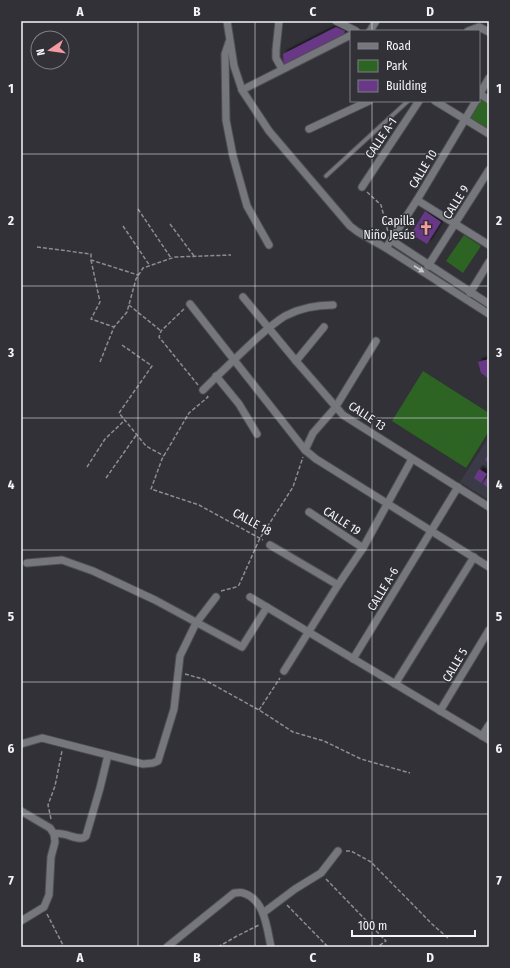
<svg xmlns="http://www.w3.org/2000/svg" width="510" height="968" font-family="'Fira Sans Condensed',sans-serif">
<defs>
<filter id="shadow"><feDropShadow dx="3.5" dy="-3.5" stdDeviation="1" flood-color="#0009"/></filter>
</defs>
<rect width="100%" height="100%" fill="#313137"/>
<path fill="#3b3b47" d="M489 437V500L460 482Z"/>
<g fill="#2d6323">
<path d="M481 100 489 104V129L470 118Z"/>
<path d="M464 235 481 246 463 273 446 261Z"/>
<path d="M423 371 489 413V431L466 468 392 421Z"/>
</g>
<g fill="#673987" filter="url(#shadow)">
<path d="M336 27 345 31 344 35 284 67 283 54Z"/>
<path d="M425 211 441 222 427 244 411 234Z"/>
<path d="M489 359V379L481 373 478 362Z"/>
<path d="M489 453V463L485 460Z"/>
<path d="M479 469 487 474 481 483 474 478Z"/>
<path d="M489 474V488L483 484Z"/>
</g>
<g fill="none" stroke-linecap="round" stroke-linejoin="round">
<defs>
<path id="service" d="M326 176 408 101"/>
<g id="minor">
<path d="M227 21 234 66 242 90 269 131 350 226 358 232 386 248 489 314"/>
<path d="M279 21 276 50V58L282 69"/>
<path d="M336 21 356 31"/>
<path d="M370 31 376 21"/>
<path d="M468 31 479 27 489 32"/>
<path d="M229 42 225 54 226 120 233 156 247 206 269 245"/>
<path d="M242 90 351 35"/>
<path d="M480 94 489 100"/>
<path d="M479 95 489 78"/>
<path d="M435 101 489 134"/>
<path d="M309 129 369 101"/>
<path d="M362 187 419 101"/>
<path d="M417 200 489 245"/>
<path d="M391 240 489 304"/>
<path d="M386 248 417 200 476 101"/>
<path d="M428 266 489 170"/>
<path d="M470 293 489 262"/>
<path d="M243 297 296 361 343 415 489 507"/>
<path d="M190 304 305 450 316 459 489 567"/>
<path d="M296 361 324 327"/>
<path d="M216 376 239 404 257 434"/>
<path d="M203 390C220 373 238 356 256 339 265 331 275 322 285 316 300 308 317 305 333 305"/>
<path d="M305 450 313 433 335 408 376 341"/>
<path d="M309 512 363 548"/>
<path d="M270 545 338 585"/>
<path d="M27 563 62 560 93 571 155 600 242 647 267 607"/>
<path d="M250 597 489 740"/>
<path d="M353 659 458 487"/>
<path d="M284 671 338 585 363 548 412 459"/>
<path d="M395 684 474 557"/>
<path d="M440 711 489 630"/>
<path d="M482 736 489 725"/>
<path d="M21 744 42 738 143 764 153 763 158 761 174 709 180 656 196 623 216 597"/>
<path d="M21 811 50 828 54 834 55 842 51 857 49 895 44 907 21 921"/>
<path d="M54 834C66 831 79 843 86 836L100 788 108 755"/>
<path d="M263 913 295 889 321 873 338 851"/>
<path d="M167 947 234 893C237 893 241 892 243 893 265 899 267 929 271 947"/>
</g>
</defs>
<use href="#service" stroke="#4e4e53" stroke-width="5.5"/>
<use href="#minor" stroke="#4e4e53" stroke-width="9"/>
<g stroke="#8c8c91" stroke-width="1.5" stroke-dasharray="4 2" stroke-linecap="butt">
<path d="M367 192 381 205 388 232"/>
<path d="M138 209 171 258"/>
<path d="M170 224 194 256"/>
<path d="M123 226 150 266"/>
<path d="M37 247 91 254V260L138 275"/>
<path d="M91 260 100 302 91 319 114 327"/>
<path d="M129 305 161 331"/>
<path d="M184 309 161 331 159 337 198 385"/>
<path d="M122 345 152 366 119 413 146 446 164 456"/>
<path d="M100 362 114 327 127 312 136 279 143 268 175 257 231 255"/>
<path d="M207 396 208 397 189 413 162 459 151 489 199 505 263 540"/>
<path d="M87 467 105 439 125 420"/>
<path d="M106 478 137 434"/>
<path d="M221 591 236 587 239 585 260 538 293 487 303 457"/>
<path d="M185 674 203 679 259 710 293 732 324 741 361 759 410 773"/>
<path d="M259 710 280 678"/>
<path d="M51 819 48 805 55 786 62 751"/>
<path d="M346 851H351L371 862 432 924 449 939"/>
<path d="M326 879 386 941 377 947"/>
<path d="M287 905 328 947"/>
<path d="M47 914 64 947"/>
<path d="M218 947 237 936 259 925"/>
</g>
<use href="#service" stroke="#76767d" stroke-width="3.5"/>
<use href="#minor" stroke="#76767d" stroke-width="7"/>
</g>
<defs><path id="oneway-solid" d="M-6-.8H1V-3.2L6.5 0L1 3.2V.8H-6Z"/></defs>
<use fill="#c8c9ce" href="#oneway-solid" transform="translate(419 269) rotate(33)"/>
<path fill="none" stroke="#f4f5f9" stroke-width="1" stroke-opacity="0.55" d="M138 21V947M255 21V947M372 21V31M372 101V947M21 154H489M21 286H489M21 418H489M21 550H489M21 682H489M21 814H489"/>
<defs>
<symbol id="church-bare" viewBox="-9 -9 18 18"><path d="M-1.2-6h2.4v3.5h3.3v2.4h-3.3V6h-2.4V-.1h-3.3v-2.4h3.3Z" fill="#f49aa1" stroke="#313137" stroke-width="2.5" paint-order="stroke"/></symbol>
</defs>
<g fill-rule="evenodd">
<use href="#church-bare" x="416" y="218" width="20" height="20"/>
</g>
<g text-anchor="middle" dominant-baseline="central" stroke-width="3" stroke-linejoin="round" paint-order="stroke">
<g font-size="12" fill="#f4f5f9" stroke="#313137">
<text transform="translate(381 138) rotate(-56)">CALLE A-1</text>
<text transform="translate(423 169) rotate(-59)">CALLE 10</text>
<text transform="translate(456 202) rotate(-58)">CALLE 9</text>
<text transform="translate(367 416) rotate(34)">CALLE 13</text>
<text transform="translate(342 521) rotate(33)">CALLE 19</text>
<text transform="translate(252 522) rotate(29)">CALLE 18</text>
<text transform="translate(383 589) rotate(-59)">CALLE A-6</text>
<text transform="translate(455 665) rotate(-59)">CALLE 5</text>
</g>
<g font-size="12" fill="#f4f5f9" stroke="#313137" text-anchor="end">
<text x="415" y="221">Capilla<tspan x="415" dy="14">Niño Jesús</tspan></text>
</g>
</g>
<rect width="510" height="968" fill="none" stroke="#313137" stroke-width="44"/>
<rect x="350" y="30" width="130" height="72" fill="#313137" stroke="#7f7f85"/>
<rect x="358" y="43" width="20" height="6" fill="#76767d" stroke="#7f7f85"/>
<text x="386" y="50" font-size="12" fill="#f4f5f9">Road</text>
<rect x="358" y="60" width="20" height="12" fill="#2d6323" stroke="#7f7f85"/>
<text x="386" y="70" font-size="12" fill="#f4f5f9">Park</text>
<rect x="358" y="80" width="20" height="12" fill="#673987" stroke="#7f7f85"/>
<text x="386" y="90" font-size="12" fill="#f4f5f9">Building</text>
<g transform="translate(50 50) rotate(257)"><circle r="19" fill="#313137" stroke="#7f7f85"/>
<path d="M0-3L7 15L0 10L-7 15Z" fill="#f49aa1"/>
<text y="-6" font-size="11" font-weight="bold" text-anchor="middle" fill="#f4f5f9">N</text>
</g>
<path d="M352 930v6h123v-6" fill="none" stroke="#f4f5f9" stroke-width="2"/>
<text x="358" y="930" font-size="12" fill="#f4f5f9" stroke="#313137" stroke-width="3" paint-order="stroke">100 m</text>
<rect x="22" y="22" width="466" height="924" fill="none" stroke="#f4f5f9" stroke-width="1.5"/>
<g font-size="13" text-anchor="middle" font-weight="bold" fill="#f4f5f9">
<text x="80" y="16">A</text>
<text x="197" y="16">B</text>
<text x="313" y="16">C</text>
<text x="430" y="16">D</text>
<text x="11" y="93">1</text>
<text x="499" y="93">1</text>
<text x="11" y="225">2</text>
<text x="499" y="225">2</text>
<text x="11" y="357">3</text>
<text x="499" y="357">3</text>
<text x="11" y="489">4</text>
<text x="499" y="489">4</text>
<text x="11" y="621">5</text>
<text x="499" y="621">5</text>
<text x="11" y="753">6</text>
<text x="499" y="753">6</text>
<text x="11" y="885">7</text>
<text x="499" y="885">7</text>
<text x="80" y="962">A</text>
<text x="197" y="962">B</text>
<text x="313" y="962">C</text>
<text x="430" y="962">D</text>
</g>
</svg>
